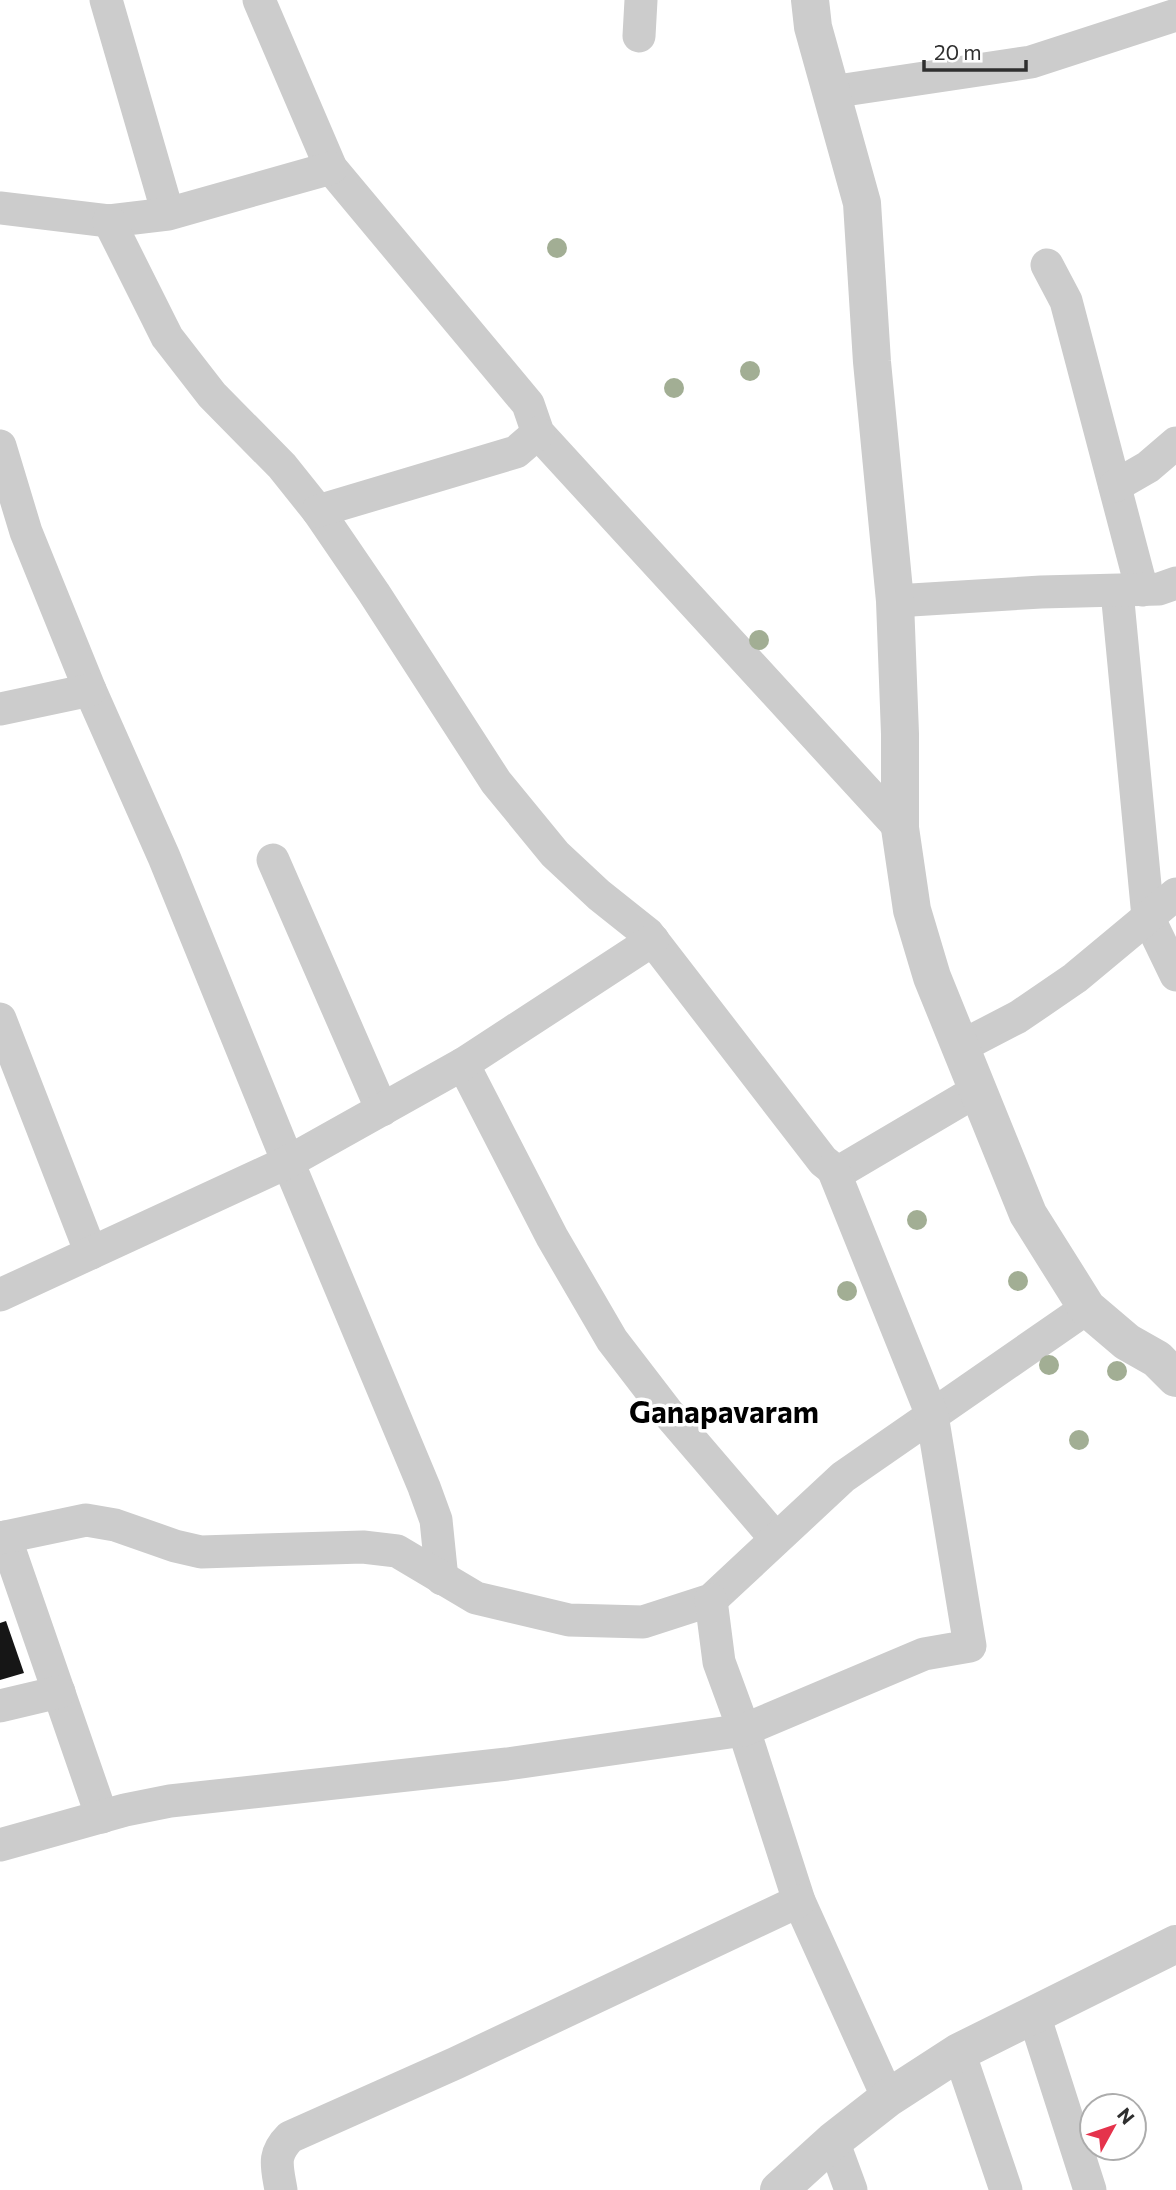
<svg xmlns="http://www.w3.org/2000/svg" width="1176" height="2190" font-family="Commissioner,sans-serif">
<rect width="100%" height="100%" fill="#fff"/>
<path fill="#161616" d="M6 1621 24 1673 0 1680V1623Z"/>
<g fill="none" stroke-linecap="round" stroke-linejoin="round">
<g stroke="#ccc" stroke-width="33">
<path d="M106 0 164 200"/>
<path d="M259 0 331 168 528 404 538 433 900 828"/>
<path d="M639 36 641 0"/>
<path d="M831 92 1031 62 1176 15"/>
<path d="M0 208 109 221 168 214 331 168"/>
<path d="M109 221 167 337 212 395 282 466 318 511 374 593 496 782 555 854 599 895 648 934 823 1161 833 1169H844L978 1090"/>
<path d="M1047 265 1066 301 1142 590"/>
<path d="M0 446 26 532 90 690 164 857 288 1162 424 1487 436 1520 442 1579"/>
<path d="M1115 486 1148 467 1176 443"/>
<path d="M318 511 516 452 538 433"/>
<path d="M1117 591 1148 917 1176 975"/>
<path d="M895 601 1041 592 1159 589 1176 583"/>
<path d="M0 709 90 690"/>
<path d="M273 860 382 1110"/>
<path d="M0 1019 91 1253"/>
<path d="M960 1047 1018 1017 1075 978 1176 894"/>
<path d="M463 1064 552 1237 612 1340 668 1413 776 1539"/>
<path d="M0 1295 288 1162 463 1064 653 940"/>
<path d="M5 1537 102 1817"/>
<path d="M0 1538 86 1520 115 1525 175 1546 201 1552 363 1547 397 1551 476 1598 569 1620 643 1622 711 1600 843 1477 1087 1308"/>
<path d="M711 1600 719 1662 744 1730 799 1901 888 2098"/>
<path d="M0 1706 59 1692"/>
<path d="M0 1845 125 1810 170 1801 507 1764 744 1730 924 1654 970 1646 932 1415 833 1169"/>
<path d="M1034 2015 1090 2190"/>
<path d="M959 2052 1006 2190"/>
<path d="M833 2141 851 2190"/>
<path d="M281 2190C277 2166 272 2155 290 2137L456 2063 799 1901"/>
</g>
<g stroke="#ccc" stroke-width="38">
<path d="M810 0 813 27 862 203 872 362 895 601 900 734V828L912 910 932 977 1028 1214 1087 1308 1127 1342 1157 1359 1176 1378"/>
<path d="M779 2190 833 2141 888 2098 959 2052 1176 1944"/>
</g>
</g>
<g fill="#a2ae94">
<circle cx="557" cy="248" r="10"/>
<circle cx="750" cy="371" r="10"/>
<circle cx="674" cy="388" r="10"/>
<circle cx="759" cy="640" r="10"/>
<circle cx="917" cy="1220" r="10"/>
<circle cx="1018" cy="1281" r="10"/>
<circle cx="847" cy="1291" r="10"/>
<circle cx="1049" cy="1365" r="10"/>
<circle cx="1117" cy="1371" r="10"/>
<circle cx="1079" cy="1440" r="10"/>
</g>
<g text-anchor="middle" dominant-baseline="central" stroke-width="7" stroke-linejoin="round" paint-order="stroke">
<g font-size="30" font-weight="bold" fill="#000" stroke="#fff">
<text x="724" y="1410">Ganapavaram</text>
</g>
</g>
<g transform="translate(1113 2127) rotate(50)"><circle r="33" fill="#ffffff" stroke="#acacac" stroke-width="2"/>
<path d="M0-5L12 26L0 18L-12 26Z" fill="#e5334c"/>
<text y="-10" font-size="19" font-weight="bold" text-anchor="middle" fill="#2f2f2f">N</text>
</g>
<path d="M924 60v10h102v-10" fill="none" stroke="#2f2f2f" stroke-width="3.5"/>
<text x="934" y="60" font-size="21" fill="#2f2f2f" stroke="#ffffff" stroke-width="5" paint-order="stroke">20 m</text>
</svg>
